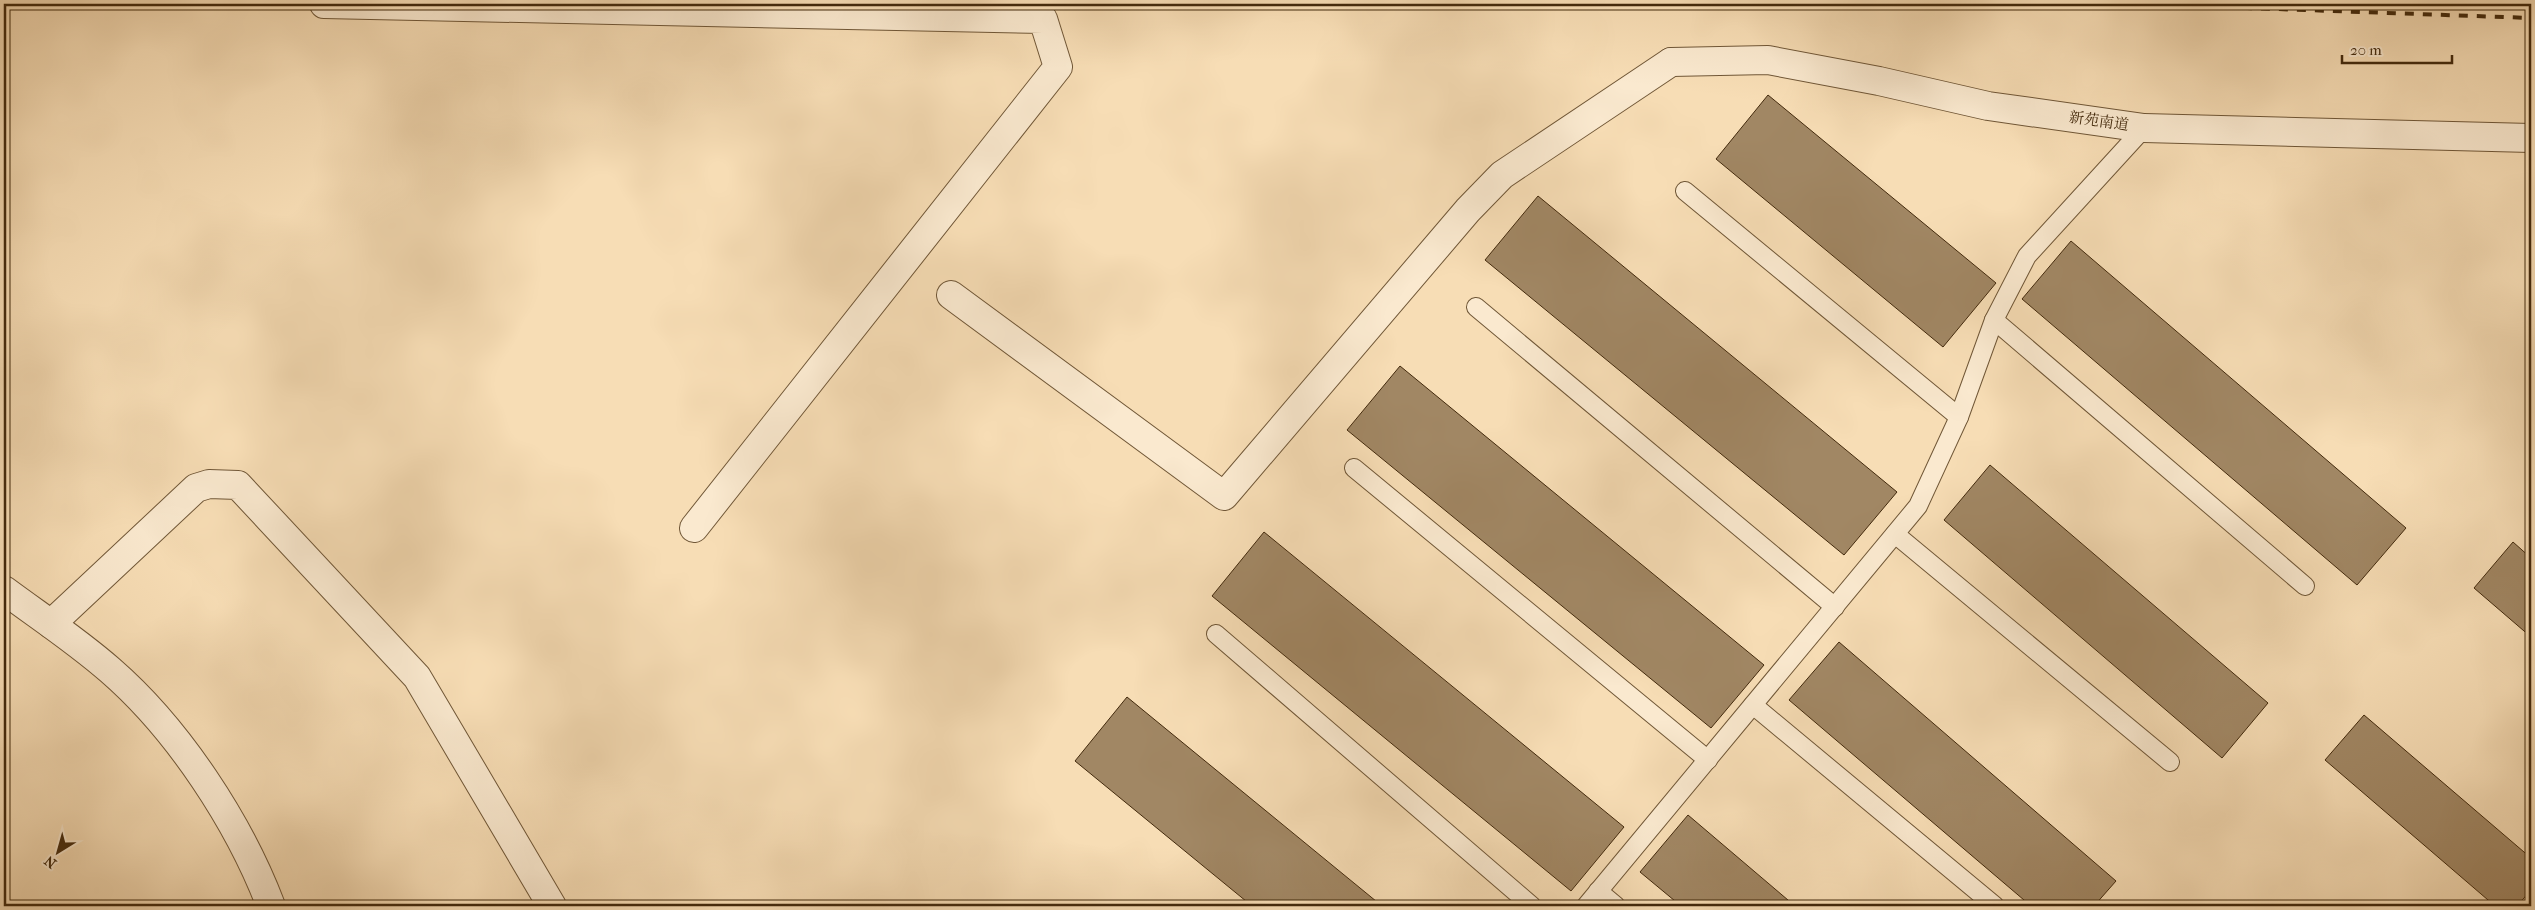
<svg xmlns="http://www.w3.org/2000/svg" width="2535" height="910" font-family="'IM FELL French Canon','Noto Serif SC',serif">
<rect width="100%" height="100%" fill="#f7ddb5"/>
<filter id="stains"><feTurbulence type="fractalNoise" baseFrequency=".004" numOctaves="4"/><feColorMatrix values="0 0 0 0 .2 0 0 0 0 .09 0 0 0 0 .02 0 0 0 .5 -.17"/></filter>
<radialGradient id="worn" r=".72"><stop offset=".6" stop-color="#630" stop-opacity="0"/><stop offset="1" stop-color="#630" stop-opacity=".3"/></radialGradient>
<g fill="#a18764" stroke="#432a0d">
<path d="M1768 95 1996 283 1943 347 1716 159Z"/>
<path d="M1538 196 1897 492 1844 555 1485 260Z"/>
<path d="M2071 241 2406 528 2357 585 2022 299Z"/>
<path d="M1400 366 1764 665 1711 728 1347 430Z"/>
<path d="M1990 465 2268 703 2222 758 1944 520Z"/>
<path d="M1264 532 1624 827 1571 891 1212 596Z"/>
<path d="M2513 542 2531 558V637L2474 588Z"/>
<path d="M1839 642 2116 881 2094 906H2031L1789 700Z"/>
<path d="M1127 697 1382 906H1252L1075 761Z"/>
<path d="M2364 715 2531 858V890L2517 906H2495L2325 760Z"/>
<path d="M1688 815 1795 906H1681L1640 872Z"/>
</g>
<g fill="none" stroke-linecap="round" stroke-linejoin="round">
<defs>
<g id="service">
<path d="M1685 191 1959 417"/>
<path d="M1476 307 1835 607"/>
<path d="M1994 320 2305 586"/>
<path d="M1354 468 1708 760"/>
<path d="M1895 534 2170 762"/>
<path d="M1216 634 1532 906"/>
<path d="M1753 705 1995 906"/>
<path d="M1598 891 1616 906"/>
<path d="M1586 906 1918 506 1959 417 1994 320 2027 256 2144 128"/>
</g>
<g id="minor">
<path d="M324 4 1043 19 1058 67 694 528"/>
<path d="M951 295 1224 496 1468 210 1502 175 1671 62"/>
<path d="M51 624 196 488 209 484 238 485 417 677 552 906"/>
</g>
<g id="tertiary">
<path d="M1671 62 1768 60 1879 81 1988 106 2144 128 2531 138"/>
<path d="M4 590C39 616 77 641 110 670 178 729 239 822 271 906"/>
</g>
</defs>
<use href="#service" stroke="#705737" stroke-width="20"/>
<use href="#minor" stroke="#705737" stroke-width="30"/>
<use href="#tertiary" stroke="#705737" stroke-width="30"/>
<use href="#service" stroke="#fae9cf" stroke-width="18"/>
<use href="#minor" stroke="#fae9cf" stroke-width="28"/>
<use href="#tertiary" stroke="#fae9cf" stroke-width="28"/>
<path stroke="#432a0d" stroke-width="4" stroke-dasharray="9 9" stroke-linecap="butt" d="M2135 4 2531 18"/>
</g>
<g text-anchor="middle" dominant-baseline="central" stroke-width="4" stroke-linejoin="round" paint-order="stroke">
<g font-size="15" fill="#432a0d" stroke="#fae9cf">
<text transform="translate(2099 121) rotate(8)">新苑南道</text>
</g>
</g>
<rect width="2535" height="910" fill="none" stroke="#f7ddb5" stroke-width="20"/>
<rect x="5" y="5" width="2525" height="900" fill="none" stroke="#432a0d" stroke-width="2.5"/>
<rect x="10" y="10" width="2515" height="890" fill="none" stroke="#432a0d"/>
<g transform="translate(58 852) rotate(217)" stroke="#fae9cf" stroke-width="4" paint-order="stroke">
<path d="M0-4L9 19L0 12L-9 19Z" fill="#432a0d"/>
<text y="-8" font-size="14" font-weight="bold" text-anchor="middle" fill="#432a0d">N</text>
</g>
<path d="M2342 55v8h110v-8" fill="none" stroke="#432a0d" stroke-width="2.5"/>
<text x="2350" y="55" font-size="15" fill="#432a0d" stroke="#fae9cf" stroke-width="4" paint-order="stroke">20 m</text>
<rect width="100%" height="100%" filter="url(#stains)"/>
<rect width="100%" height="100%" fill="url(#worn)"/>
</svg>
